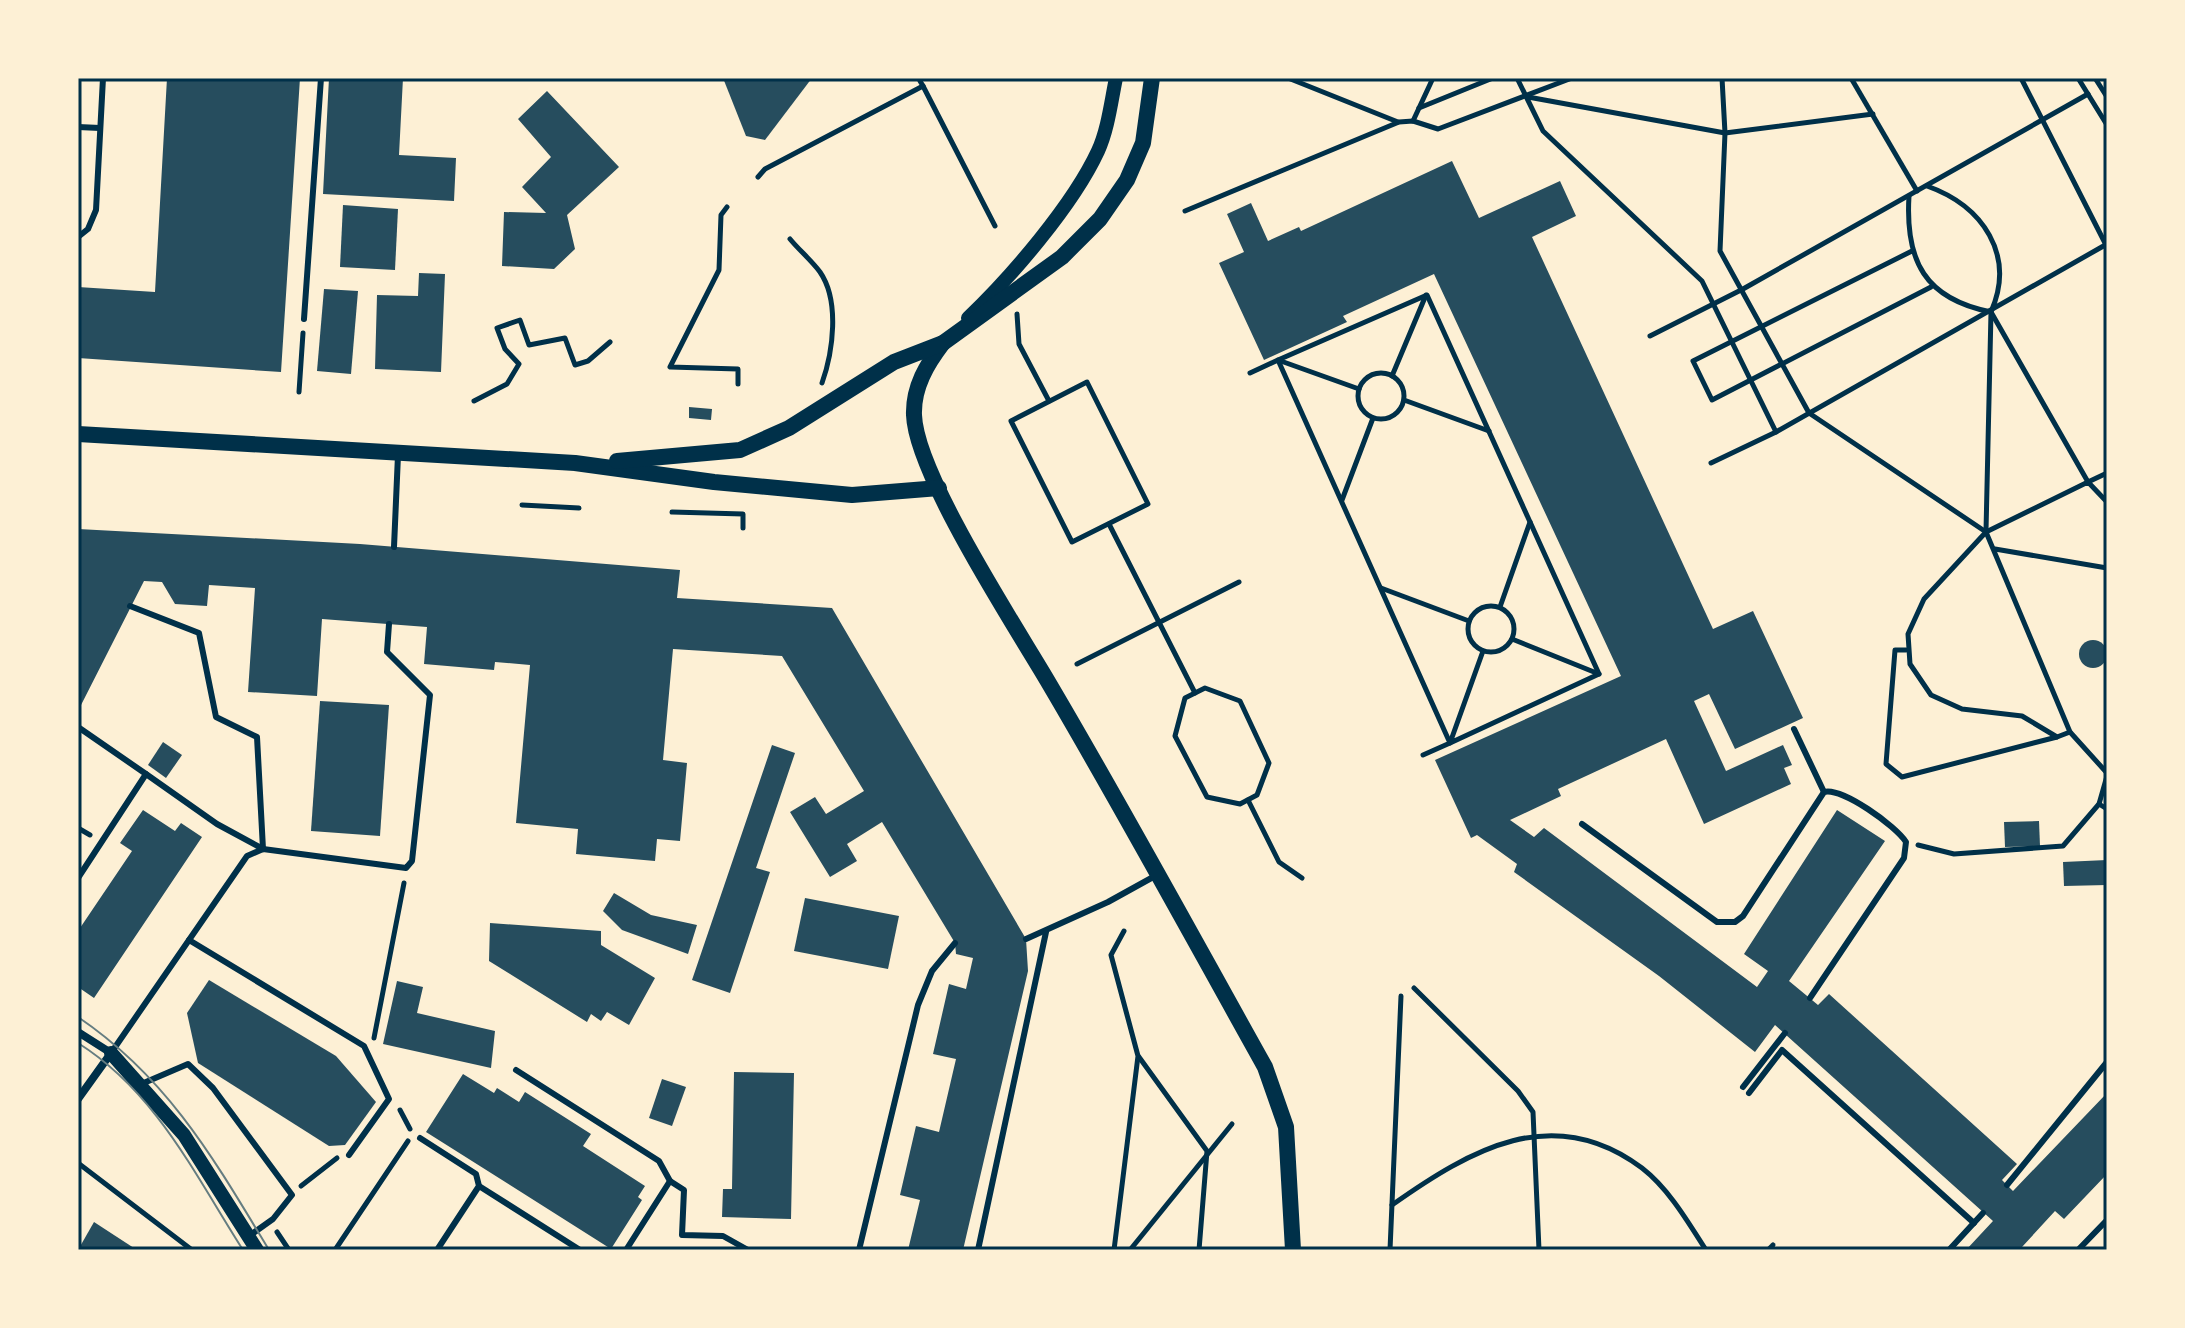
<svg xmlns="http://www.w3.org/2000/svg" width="2185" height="1328" font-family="Commissioner,sans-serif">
<rect width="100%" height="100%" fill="#fdf0d5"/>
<g fill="#264d5e">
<path d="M167 78H300L281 372 78 358V287L155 292Z"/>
<path d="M329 78H403L399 155 456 158 454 201 323 194Z"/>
<path d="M723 78H812L765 140 746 136Z"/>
<path d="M547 91 619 167 567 215 575 249 554 269 502 266 504 212 546 213 522 187 551 157 518 119Z"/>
<path d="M1452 161 1479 218 1560 181 1576 216 1532 237 1713 629 1753 611 1803 718 1735 749 1709 694 1694 701 1726 771 1783 745 1792 765 1784 768 1791 784 1704 824 1666 739 1558 789 1561 796 1510 820 1534 837 1544 828 1757 987 1768 971 1744 954 1837 810 1885 841 1789 981 1818 1005 1829 994 2017 1164 2002 1180 2013 1191 2107 1093V1174L2064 1219 2055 1211 2022 1247 2025 1250H1966L1993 1221 1775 1025 1755 1052 1659 976 1514 872 1517 864 1477 835 1471 838 1435 760 1621 676 1434 274 1343 316 1347 322 1264 360 1219 263 1244 252 1227 214 1251 203 1268 241 1299 227 1301 231Z"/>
<path d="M343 205 398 209 395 270 340 267Z"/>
<path d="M419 273 445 274 441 372 375 369 377 295 418 296Z"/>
<path d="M324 289 358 291 351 374 317 371Z"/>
<path d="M689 407 712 409 711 420 689 418Z"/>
<path d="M78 529 360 544 680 570 677 598 832 608 1026 939 1028 971 963 1250H908L920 1200 900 1195 916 1126 939 1132 956 1059 933 1054 949 984 966 989 973 958 956 954 955 943 882 822 847 844 857 861 830 877 790 812 815 797 826 814 864 791 782 656 673 649 663 760 687 763 680 841 657 839 655 861 576 854 578 829 516 823 530 665 495 662 494 670 424 664 427 627 322 619 317 696 248 692 255 588 209 585 207 606 175 604 162 582 144 581 78 711Z"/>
<circle cx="2093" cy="654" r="14"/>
<path d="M320 701 389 705 380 836 311 831Z"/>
<path d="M163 742 182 755 166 778 148 765Z"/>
<path d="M772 745 795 753 756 868 770 872 730 993 692 980Z"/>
<path d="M143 810 175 831 181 823 202 837 94 998 78 987V931L132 851 120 843Z"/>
<path d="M2039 821 2040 846 2005 847 2004 822Z"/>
<path d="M2107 860V885L2064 886 2063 862Z"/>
<path d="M614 893 651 915 697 925 688 954 622 930 603 911Z"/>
<path d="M805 898 899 916 888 969 794 951Z"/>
<path d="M490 923 601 931V945L655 978 629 1025 607 1012 601 1021 591 1014 587 1022 489 961Z"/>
<path d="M209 980 336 1056 376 1102 345 1145 329 1146 198 1063 187 1013Z"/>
<path d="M397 981 423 987 417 1013 495 1031 491 1068 383 1044Z"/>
<path d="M734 1072 794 1073 791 1219 722 1217 723 1189H732Z"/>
<path d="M463 1074 494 1093 497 1088 519 1102 525 1092 591 1134 583 1146 645 1186 638 1197 642 1200 611 1249 426 1132Z"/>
<path d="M662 1079 686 1087 672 1126 649 1118Z"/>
<path d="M94 1222 137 1250H78Z"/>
</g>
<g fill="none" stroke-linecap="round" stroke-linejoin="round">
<g stroke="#003049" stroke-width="5">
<path d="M1288 78 1398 122"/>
<path d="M1517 78 1543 131 1702 281 1776 432"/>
<path d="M1722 78 1725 133 1720 251 1809 413 1986 532 2070 732 2107 773"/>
<path d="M1851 78 1917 191"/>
<path d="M2021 78 2106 245"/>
<path d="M2078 78 2107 125"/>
<path d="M2095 78 2107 97"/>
<path d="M923 86 995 226"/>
<path d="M1528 97 1725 133 1873 114"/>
<path d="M1419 108 1493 78"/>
<path d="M1413 121 1433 78"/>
<path d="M758 177 765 169 923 86 920 81"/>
<path d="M1927 186C1983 206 2016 255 1991 312L1986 531"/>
<path d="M1909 196C1905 261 1925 299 1991 312L2088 482 2107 473"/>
<path d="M727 207 721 215 719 270 670 367 738 369V384"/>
<path d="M1185 211 1399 122 1413 121 1438 129 1572 78"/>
<path d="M790 239C799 250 811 260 820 272 840 301 833 352 822 383"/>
<path d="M1912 251 1693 361 1712 400 1931 287"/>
<path d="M1017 314 1019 344 1049 401"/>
<path d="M1650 336 1743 289 2088 94"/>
<path d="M1250 373 1278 360 1450 743 1423 755"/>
<circle cx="1381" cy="396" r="23"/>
<path d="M1392 376 1426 295"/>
<path d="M1087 382 1148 504 1072 542 1011 421Z"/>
<path d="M1359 389 1278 360 1427 295 1599 674 1450 743 1483 651"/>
<path d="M299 392 303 333"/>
<path d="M1404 400 1489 431"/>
<path d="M474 401 507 384 519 364 505 349 497 328 520 320 529 345 565 338 575 365 588 361 610 342"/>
<path d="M1711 463 1776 432 2107 244"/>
<path d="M1342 500 1373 418"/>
<path d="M522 505 579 508"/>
<path d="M672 512 743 514V528"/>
<path d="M1109 524 1195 693"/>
<path d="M1995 549 2107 568"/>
<path d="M1381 588 1469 621"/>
<circle cx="1491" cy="629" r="23"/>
<path d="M1500 607 1530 522"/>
<path d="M1512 639 1599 674"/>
<path d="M1906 650H1895L1886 764 1902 777 2057 737"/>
<path d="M1077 664 1239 582"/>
<path d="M1205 688 1240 701 1269 763 1257 795 1240 804 1207 797 1175 736 1185 698Z"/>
<path d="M2070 732 2057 737 2022 716 1962 709 1931 695 1910 664 1908 634 1924 599 1986 532 2088 482 2107 502"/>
<path d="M1248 800 1279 862 1302 878"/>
<path d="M2099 804 2107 809"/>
<path d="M78 828 90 835"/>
<path d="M1918 845 1954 854 2063 846 2099 804 2107 776"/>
<path d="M1414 988 1518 1091 1533 1112 1539 1250"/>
<path d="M374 1038 404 883"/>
<path d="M1139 1057 1207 1151 1199 1250"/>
<path d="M400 1110 410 1129"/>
<path d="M78 1163 192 1250"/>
<path d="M301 1186 337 1158"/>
<path d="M1392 1205C1470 1150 1553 1101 1642 1168 1669 1189 1688 1222 1706 1250"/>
<path d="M277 1232 289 1250"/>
<path d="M335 1250 408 1141"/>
<path d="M1114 1250 1138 1056 1111 955 1124 931"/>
<path d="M1130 1250 1232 1124"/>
<path d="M1390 1250 1401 996"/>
<path d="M1768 1250 1773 1245"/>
</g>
<g stroke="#003049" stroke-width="6">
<path d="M78 127 100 128"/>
<path d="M78 237 88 229 96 210 103 78"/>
<path d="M304 319 321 78"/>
<path d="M394 547 398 455"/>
<path d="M130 606 199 633 216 717 257 737 263 849"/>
<path d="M78 727 146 774"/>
<path d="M1794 729 1824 792"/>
<path d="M1582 824 1717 922H1735L1743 916 1824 792C1842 787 1896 826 1906 842L1904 858 1810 998"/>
<path d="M78 878 146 774 217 824 263 849"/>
<path d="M1026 939 1108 902 1155 876"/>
<path d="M189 940 364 1046 389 1099 349 1155"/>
<path d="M111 1053 247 856 263 849 406 868 412 861 430 695 387 652 389 624"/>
<path d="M516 1070 659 1161 670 1181"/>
<path d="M139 1085 188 1064 213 1088 292 1195 273 1219 249 1236"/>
<path d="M1743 1087 1785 1033"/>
<path d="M1749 1093 1782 1050 1974 1223"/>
<path d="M420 1138 476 1174 479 1186 437 1250"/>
<path d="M2007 1185 2107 1062"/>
<path d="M479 1186 580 1250"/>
<path d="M626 1250 670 1181 684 1190 682 1235 723 1236 748 1250"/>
<path d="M859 1250 918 1005 932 971 955 943"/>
<path d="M978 1250 1046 932"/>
<path d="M1949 1250 1983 1213"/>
<path d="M2078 1250 2107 1220"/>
</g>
<path stroke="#003049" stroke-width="8" d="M78 1032 111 1053 78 1099"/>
<g stroke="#003049" stroke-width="14">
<path d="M968 318C1011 277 1073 205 1098 151 1108 129 1111 102 1116 78"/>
<path d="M111 1053 184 1135 257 1250"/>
</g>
<g stroke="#003049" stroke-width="16">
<path d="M943 343C927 364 913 387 914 415 916 474 1014 624 1047 680 1122 807 1193 938 1265 1067L1286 1127 1293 1250"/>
<path d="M78 434 575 463 714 482 852 495 939 488"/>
<path d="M617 461 740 450 789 428 894 362 943 343 1062 257 1100 219 1127 180 1143 143 1152 78"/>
</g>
<g stroke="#657d81" stroke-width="2">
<path d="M78 1017C168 1078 214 1159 269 1250"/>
<path d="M78 1043C156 1092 195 1175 243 1250"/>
</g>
</g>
<rect width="2185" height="1328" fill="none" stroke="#fdf0d5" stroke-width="160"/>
<rect x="80" y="80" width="2025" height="1168" fill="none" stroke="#003049" stroke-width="3"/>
</svg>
